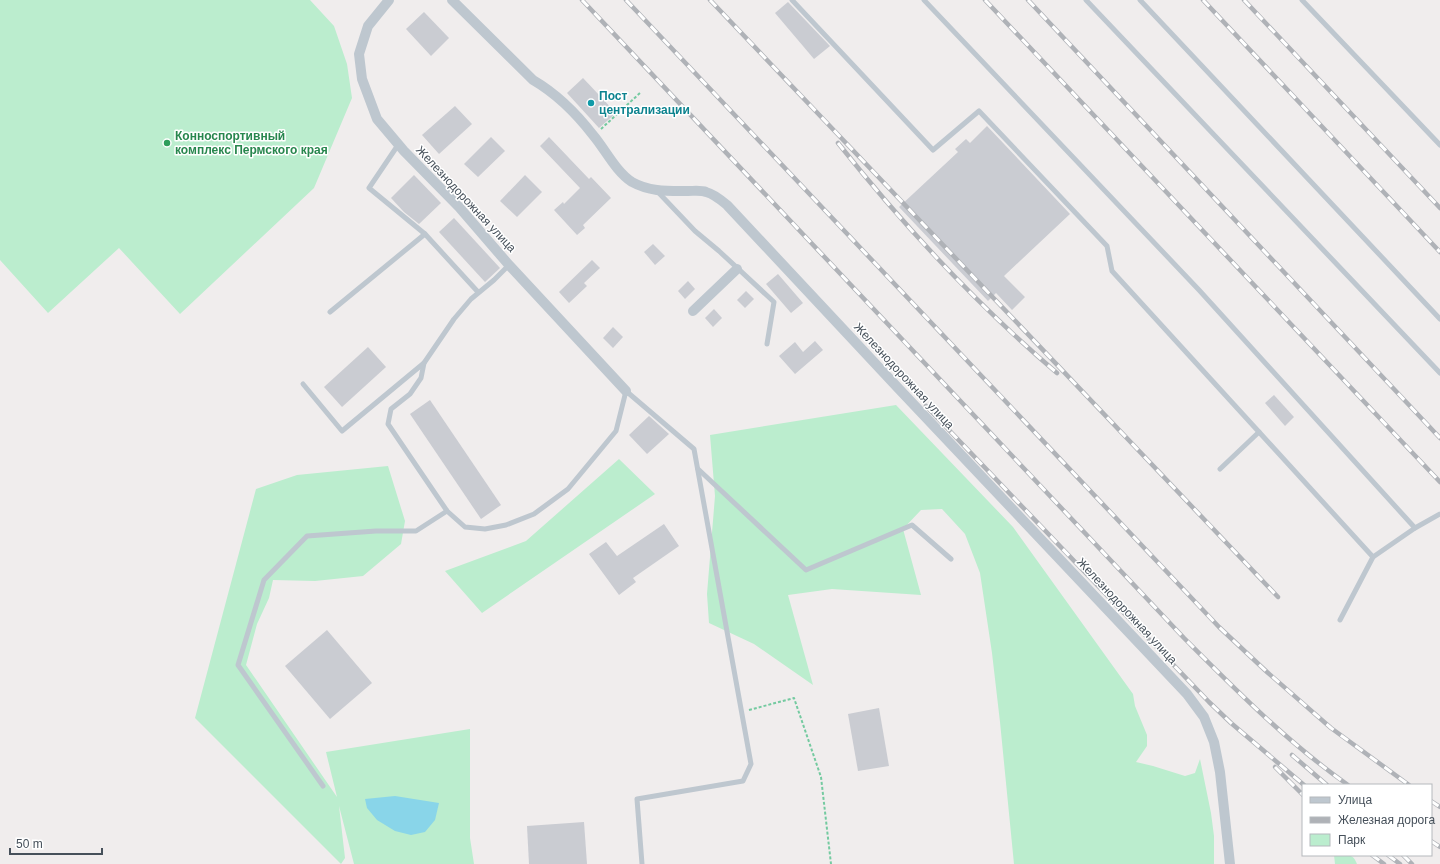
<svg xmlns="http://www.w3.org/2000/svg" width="1440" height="864" font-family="Arial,sans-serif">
<rect width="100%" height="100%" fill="#f0eded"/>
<g fill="#bbedce">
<path d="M0 0H310L334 26 347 64 352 98 314 188 180 314 119 248 48 313 0 260Z"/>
<path d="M896 405 1013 527 1133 694 1135 706 1147 735V746L1136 762 1153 766 1185 776 1195 773 1200 759 1211 813 1214 836V864H1014L1000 722 992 653 980 573 965 534 942 509 921 510 903 529 921 595 832 589 788 595 813 685 754 644 709 623 707 594 715 496 710 435Z"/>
<path d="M619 459 655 494 482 613 445 571 526 541Z"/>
<path d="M388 466 405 521 401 544 363 576 315 581 273 580 269 598 257 624 246 665 337 797 326 752 470 729V838L474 864H354L339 806 345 858 341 864 195 718 256 489 297 475Z"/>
<path d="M1334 855C1345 855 1353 852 1357 864H1335Z"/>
</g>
<path fill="#89d5e9" d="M395 796 439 803 435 820 425 832 411 835 395 831 377 820 367 808 365 799Z"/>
<g fill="#caccd2">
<path d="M788 2 830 46 814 59 775 13Z"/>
<path d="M424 12 449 38 431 56 406 29Z"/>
<path d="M583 78 616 113 599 128 567 93Z"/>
<path d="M455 106 472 124 439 154 422 135Z"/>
<path d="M987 126 1070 214 1004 276 1025 297 1012 310 996 293 988 301 899 207 958 152 955 149 966 139 970 143Z"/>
<path d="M491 137 505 151 478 177 464 164Z"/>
<path d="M549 137 589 179 591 177 611 198 583 225 585 228 577 235 554 210 563 202 564 204 580 188 540 146Z"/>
<path d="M414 175 441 203 419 224 404 212 391 198Z"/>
<path d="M525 175 542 192 517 217 500 201Z"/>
<path d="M454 218 500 268 485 282 439 232Z"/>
<path d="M653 244 665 256 655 265 644 252Z"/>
<path d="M592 260 600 268 584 283 587 286 569 303 559 292Z"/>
<path d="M778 274 803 303 791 313 766 284Z"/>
<path d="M688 281 695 289 685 299 678 291Z"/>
<path d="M746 291 754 299 745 308 737 300Z"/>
<path d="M714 309 722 318 713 327 705 318Z"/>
<path d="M613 327 623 337 613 348 603 338Z"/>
<path d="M815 341 823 350 795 374 779 356 795 342 803 352Z"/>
<path d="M368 347 386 367 342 407 324 387Z"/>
<path d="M1274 395 1294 417 1285 426 1265 403Z"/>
<path d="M430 400 501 505 481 519 410 414Z"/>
<path d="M649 416 669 434 647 454 629 435Z"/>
<path d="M664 524 679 546 633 578 636 582 619 595 589 554 606 542 617 556Z"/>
<path d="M327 630 372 683 330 719 285 666Z"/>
<path d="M879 708 889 766 858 771 848 714Z"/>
<path d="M584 822 587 864H529L527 826Z"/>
</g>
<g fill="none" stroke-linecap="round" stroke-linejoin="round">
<g stroke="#74caa0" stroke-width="2" stroke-dasharray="3 2" stroke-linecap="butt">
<path d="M601 129 640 93"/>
<path d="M749 710 794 698 821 777 831 864"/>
</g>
<g stroke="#bec7cf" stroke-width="5">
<path d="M792 0 933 150 979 111 1107 246 1112 271 1259 432 1220 469"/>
<path d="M924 0 1199 290 1415 528 1373 557 1340 620"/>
<path d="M1086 0 1440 373"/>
<path d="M1140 0 1440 319"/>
<path d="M1302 0 1440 145"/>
<path d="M398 145 369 188 425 234 478 292"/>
<path d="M657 191 695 231 719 251 774 302 767 344"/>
<path d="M509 265 494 280 471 299 454 319 424 363 421 378 410 394 391 409 388 424 447 511 465 527 485 529 506 525 534 514 568 489 616 431 626 391 694 449 751 764 743 781 637 799 642 864"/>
<path d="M330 312 425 234"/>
<path d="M303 384 342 431 424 363"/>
<path d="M1259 432 1373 557"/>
<path d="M698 469 806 570 912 525 951 559"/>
<path d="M1415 528 1440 514"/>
<path d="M323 786 238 665 264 580 307 536 376 531H416L447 511"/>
</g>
<g stroke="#bec7cf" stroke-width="10">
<path d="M389 0 368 26 359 54 362 79 377 119 404 151 459 207 509 265 626 391"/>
<path d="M452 0 533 80C557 94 576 113 593 135 605 149 616 172 632 182 650 192 668 191 688 191 694 191 701 190 706 192 714 194 721 200 727 205L899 389 1187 694 1204 717 1214 742 1220 772 1230 864"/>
<path d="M693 311 737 269"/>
</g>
<defs>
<g id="rail">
<path d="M582 0 1184 638C1236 690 1287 742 1348 785"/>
<path d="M626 0 1219 627 1267 672 1331 728 1409 785"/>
<path d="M710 0 1278 597"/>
<path d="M985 0 1440 482"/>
<path d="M1028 0 1440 438"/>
<path d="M1203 0 1440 252"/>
<path d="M1244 0 1440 208"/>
<path d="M838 143C904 226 976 304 1057 373"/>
<path d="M926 406 1209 702 1231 723 1304 785"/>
<path d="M1292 755 1327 785"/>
<path d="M1275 767 1303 795"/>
<path d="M1431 801 1440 807"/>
<path d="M1431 841 1440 847"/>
<path d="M1372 855 1384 864"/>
<path d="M1388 855 1400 864"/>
<path d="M1403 855 1412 864"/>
</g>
</defs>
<use href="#rail" stroke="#afb2b7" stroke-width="4.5"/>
<use href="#rail" stroke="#fff" stroke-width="3" stroke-dasharray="9" stroke-linecap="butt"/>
</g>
<circle fill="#0f9aa8" stroke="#fff" stroke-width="1.5" cx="591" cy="103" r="4"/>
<circle fill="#2e9e5b" stroke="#fff" stroke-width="1.5" cx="167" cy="143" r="4"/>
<g text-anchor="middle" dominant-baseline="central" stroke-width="3" stroke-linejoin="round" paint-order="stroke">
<g font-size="12" font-weight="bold" fill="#0d838f" stroke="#fff" text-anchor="start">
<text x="599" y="96">Пост<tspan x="599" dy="14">централизации</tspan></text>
</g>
<g font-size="12" font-weight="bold" fill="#27864d" stroke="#fff" text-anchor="start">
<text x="175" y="136">Конноспортивный<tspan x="175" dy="14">комплекс Пермского края</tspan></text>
</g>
<g font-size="12" fill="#46505a" stroke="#fff">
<text transform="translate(466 199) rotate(47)">Железнодорожная улица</text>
<text transform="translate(904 376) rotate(47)">Железнодорожная улица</text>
<text transform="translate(1127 611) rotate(47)">Железнодорожная улица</text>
</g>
</g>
<rect x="1302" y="784" width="130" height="72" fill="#ffffff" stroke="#b5b9bd"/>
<rect x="1310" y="797" width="20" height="6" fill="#bec7cf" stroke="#b5b9bd"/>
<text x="1338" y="804" font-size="12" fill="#46505a">Улица</text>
<rect x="1310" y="817" width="20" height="6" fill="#afb2b7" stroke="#b5b9bd"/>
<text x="1338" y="824" font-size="12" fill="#46505a">Железная дорога</text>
<rect x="1310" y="834" width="20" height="12" fill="#bbedce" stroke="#b5b9bd"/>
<text x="1338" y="844" font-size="12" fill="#46505a">Парк</text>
<path d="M10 848v6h92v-6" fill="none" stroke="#46505a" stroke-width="2"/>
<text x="16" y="848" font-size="12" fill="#46505a" stroke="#ffffff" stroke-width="3" paint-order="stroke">50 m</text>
</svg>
